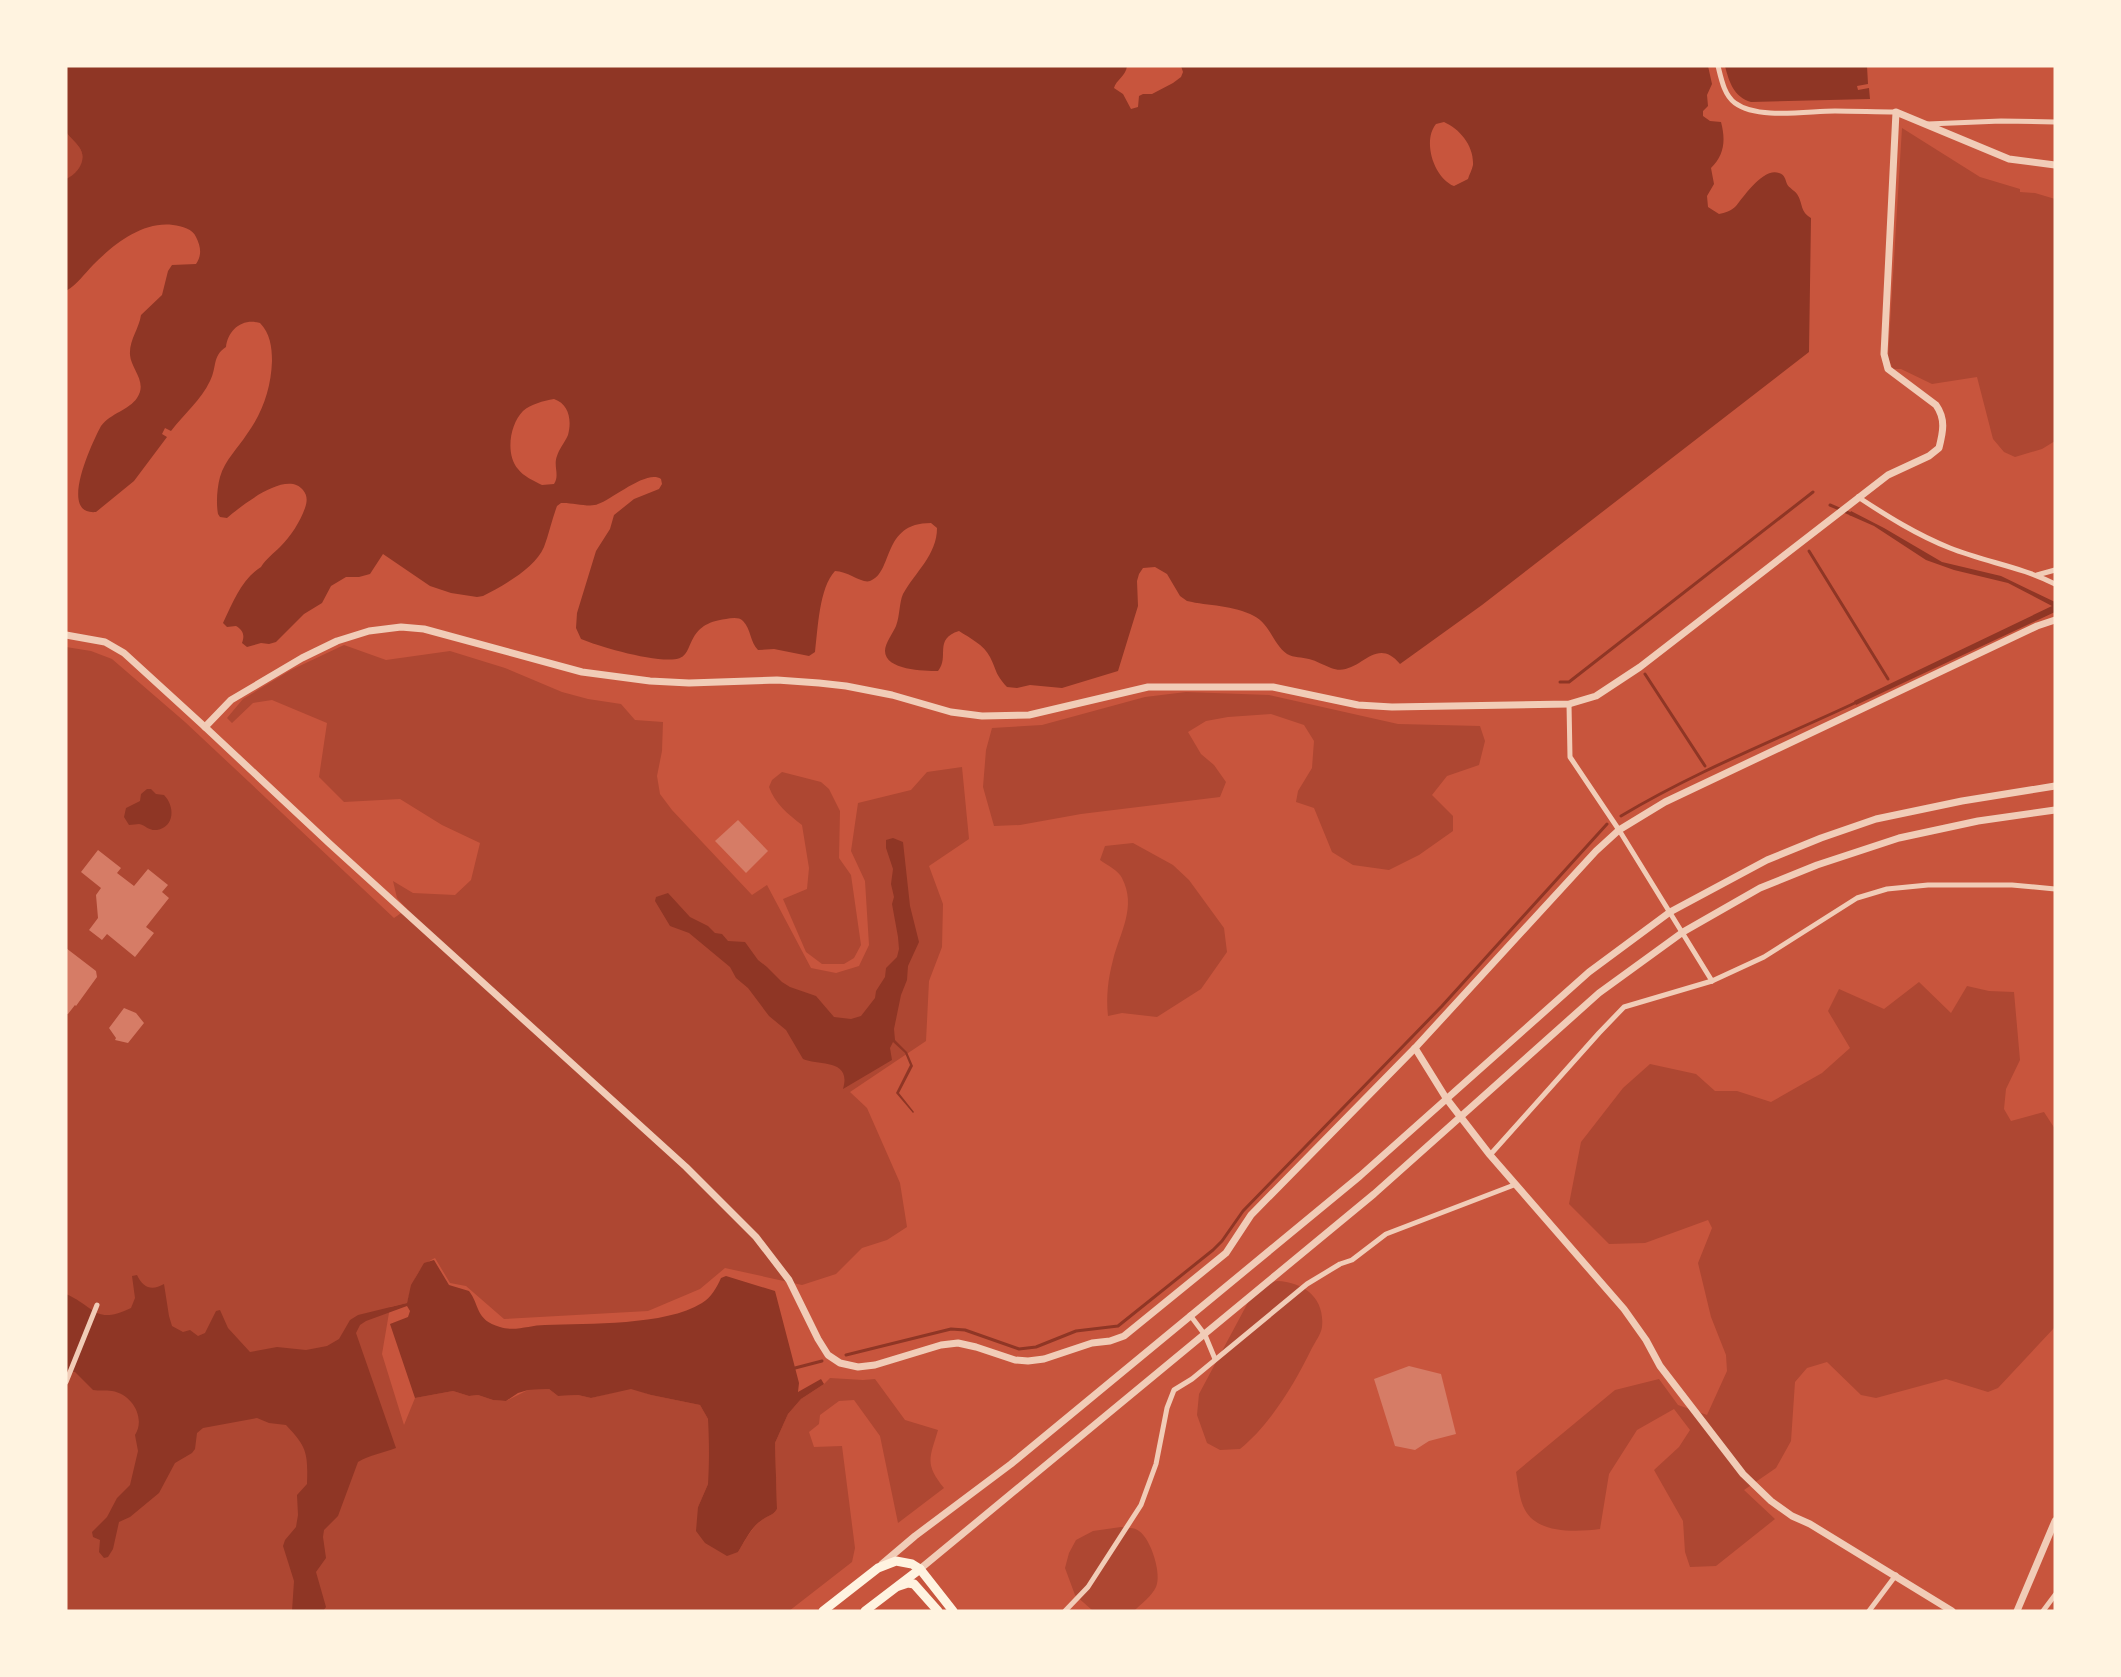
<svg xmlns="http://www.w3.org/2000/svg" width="2121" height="1677" font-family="Barlow,sans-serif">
<rect width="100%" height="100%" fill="#c8553d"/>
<g fill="#ae4732">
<path d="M1902 128 1980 177 2020 189V192L2035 193 2055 199V441L2042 449 2015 457 2004 452 1993 439 1977 377 1932 384 1901 369H1893L1888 358Z"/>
<path d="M66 132C70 138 75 141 79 147 88 159 78 174 66 179Z"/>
<path d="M344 645 386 660 450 651 505 668 562 692 588 699 621 704 635 720 663 722 662 751 657 776 660 794 672 810 752 895 767 885 811 968 836 973 859 966 869 945 865 881 851 851 858 803 911 790 927 772 962 767 969 839 929 866 943 904 942 947 929 981 926 1041 850 1092 867 1108 900 1183 907 1227 887 1240 862 1248 836 1274 802 1285 725 1268 700 1289 648 1311 504 1319 466 1286 450 1283 435 1258C417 1266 412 1284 407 1303L390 1307 382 1354 404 1425 415 1398 453 1391 469 1396 478 1395 493 1400 506 1401 528 1390 549 1389 558 1396 578 1395 591 1398 631 1388 651 1395 700 1405 708 1419 709 1453 708 1484 698 1507 738 1552C745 1541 751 1528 762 1520 768 1515 773 1516 777 1509L775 1443 788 1414 801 1399 824 1384 830 1378 863 1380 875 1379 905 1420 938 1430C930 1458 924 1463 944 1488L898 1523 880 1436 854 1400 839 1401 820 1415 819 1424 809 1432 814 1447 842 1446 855 1548 852 1562 789 1611H66V647L91 651 112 659 185 722 394 918 407 909 397 898 393 881 413 893 455 895 471 880 480 843 442 825 400 799 344 802 319 777 327 723 272 700 253 703 232 723 227 718 243 699 291 670Z"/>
<path d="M1186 692 1269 695 1398 724 1480 726 1485 741 1479 765 1447 776 1432 795 1453 816V831L1419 855 1389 870 1353 865 1332 852 1314 808 1296 802 1298 791 1312 768 1314 741 1304 725 1271 714 1228 717 1206 721 1188 732 1201 754 1214 765 1226 782 1220 797 1081 814 1020 825 994 826 983 787 986 750 992 728 1042 725 1145 697Z"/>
<path d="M782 772 821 782 829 789 840 811 839 858 851 875 861 945 854 958 844 964H822L806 952 783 899 807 889 809 868 802 825C788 814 775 804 769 787L772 780Z"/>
<path d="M1133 843 1173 865 1189 880 1224 928 1227 952 1201 989 1157 1017 1122 1013 1108 1016C1106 996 1108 979 1113 960 1120 932 1137 907 1122 878 1119 871 1107 865 1100 860L1105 846Z"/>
<path d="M1919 982 1951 1013 1967 986 1989 991 2014 992 2020 1060 2006 1089 2004 1109 2011 1121 2044 1112 2055 1129V1327L1998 1388 1988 1392 1946 1379 1876 1398 1861 1395 1827 1362 1807 1368 1795 1382 1791 1441 1776 1468 1744 1490 1775 1519 1716 1566 1690 1567 1685 1552 1683 1521 1654 1470 1679 1447 1690 1430 1674 1409 1637 1430 1609 1474 1600 1529C1576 1532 1538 1534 1525 1510 1519 1499 1518 1483 1516 1472L1615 1390 1659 1379 1678 1405 1707 1415 1727 1371 1726 1355 1711 1317 1698 1263 1712 1228 1708 1220 1645 1243 1609 1244 1569 1204 1581 1142 1623 1088 1650 1064 1696 1074 1715 1091H1737L1771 1102 1822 1073 1850 1048 1828 1011 1839 989 1884 1009Z"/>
<path d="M1277 1281C1304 1282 1325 1298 1322 1327 1321 1334 1315 1342 1312 1348 1295 1383 1270 1425 1240 1449L1220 1450 1207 1443 1197 1415 1199 1394 1252 1295 1265 1284Z"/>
<path d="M1121 1527C1127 1528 1134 1527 1139 1531 1151 1539 1162 1574 1156 1587 1152 1596 1141 1604 1134 1611L1092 1610 1075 1595 1065 1568 1069 1553 1076 1540 1093 1531Z"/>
</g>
<g fill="#8f3625" fill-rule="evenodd">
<path d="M66 66H1127C1126 76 1116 80 1114 88L1123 94 1131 109 1138 107 1139 96 1143 94H1152L1173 83 1181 77 1183 72 1181 66H1708L1712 84 1707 95 1708 106 1703 111V116L1710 121 1721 122C1726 141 1724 155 1711 168L1714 184 1707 196 1708 207 1719 214C1725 213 1731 211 1736 206 1744 196 1764 167 1779 173 1785 175 1785 179 1787 184 1789 188 1794 190 1797 194 1803 203 1800 212 1811 218L1809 352 1482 605 1400 664C1374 633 1359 679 1331 668 1323 665 1317 661 1309 659 1302 657 1294 658 1287 654 1273 644 1270 624 1254 616 1234 605 1208 606 1187 601L1180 596 1167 574 1155 567 1143 568 1139 574 1137 581 1138 606 1118 671 1062 688 1030 685 1017 688 1007 687C995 674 997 671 990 657 984 645 970 638 959 631 933 639 950 657 938 671 924 671 885 670 885 651 885 643 893 633 896 626 900 616 899 603 903 594 915 572 937 555 937 528L931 523C881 523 894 572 870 581 862 584 848 571 835 571 819 588 818 629 815 652L809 656 774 649 758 650C750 642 751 629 743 621 739 617 732 618 726 619 685 624 695 652 680 658 662 665 600 647 581 639L576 628 577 613 596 551 610 529 614 515 634 499 659 489 662 484 661 479C647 469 613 499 598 504 590 508 571 502 561 503L557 506C552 519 549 534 544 547 535 568 503 586 483 596L477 597 451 593 430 586 383 554 370 574 359 577H346L331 586 322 603 304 614 276 642 269 644 261 643 247 647 242 643C245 635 243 630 236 626L227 627 223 623C233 602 242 579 261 567 266 559 274 553 280 547 291 536 300 522 305 508 307 502 308 496 303 490 286 469 240 507 227 518L220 517 218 514C216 503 217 488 220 477 225 460 238 448 247 434 263 412 271 388 272 361 272 347 270 333 260 323 242 318 228 330 226 347 212 356 217 368 210 381 201 400 184 414 171 431L165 428 162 434 167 437 134 481 96 512C57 516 93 441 101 426 111 413 129 410 137 398 148 382 131 369 130 355 129 340 139 329 141 315L162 295 168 271 172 265 196 264C202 255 201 247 196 237 193 229 182 226 173 225 142 221 113 245 93 265 84 274 78 284 66 291V179C78 174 88 159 79 147 75 141 70 138 66 132ZM1444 122C1460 129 1474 146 1473 165 1472 170 1469 175 1468 179L1454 186C1434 178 1422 141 1436 124ZM554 399C569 404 572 420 568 435 565 442 559 449 557 456 553 466 560 475 554 484L542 485C534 481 523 476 518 469 505 454 510 424 523 411 531 404 543 401 554 399Z"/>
<path d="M1725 66H1867L1868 84 1857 86 1858 90 1869 88 1870 99 1751 102C1734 97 1729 82 1725 66Z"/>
<path d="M1851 511 1884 528 1942 562 2001 576 2055 602V612L1856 705 1854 701 2052 606 2008 583 1954 570 1926 560 1874 526 1849 515Z"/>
<path d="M147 789H151L156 794 164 795C175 806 175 827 157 830 149 831 145 825 139 824 136 824 133 825 129 825L124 817 126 808 140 801 141 794Z"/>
<path d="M893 838 903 842 910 906 919 942 908 966 907 980 901 995 894 1029 895 1040 907 1052 913 1066 899 1093 914 1112 913 1113 896 1093 910 1065 905 1053 893 1042 890 1048 892 1060 843 1089C852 1058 818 1066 803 1059L786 1030 769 1016 748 988 736 978 730 967 689 933 670 926 655 901 656 897 668 893 690 917 708 926 715 933 722 934 728 941 745 942 758 960 767 967 782 982 790 987 816 996 834 1017 851 1019 861 1016 875 998 876 991 885 977 886 968 897 957 899 949 898 937 892 904 894 897 891 884 893 869 886 848V840Z"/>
<path d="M434 1260 449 1285 469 1291C480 1305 475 1320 500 1327 515 1332 530 1325 545 1325 589 1323 665 1326 702 1303 711 1298 717 1287 721 1278L726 1276 775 1291 799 1383 798 1392 821 1379 824 1384 801 1399 788 1414 775 1443 777 1509C773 1516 768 1515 762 1520 751 1527 745 1541 738 1552L727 1556 705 1543 696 1531 698 1507 708 1484 709 1453 708 1419 700 1405 651 1395 631 1389 591 1398 578 1395 558 1396 549 1389 528 1390 518 1393 506 1401 493 1400 478 1395 469 1396 453 1391 415 1398 390 1324 408 1317 410 1311 407 1306 366 1321 360 1325 356 1333 396 1448C383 1453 370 1455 358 1462L338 1516 324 1530 323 1537 326 1558 316 1572 326 1607 323 1611H292L294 1581 283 1546 285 1540 296 1527 298 1515 297 1495 307 1484C308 1453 307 1447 286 1425L269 1423 257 1418 203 1428 197 1433 195 1449 192 1453 175 1463 159 1493 130 1517 119 1522 113 1549 108 1557 104 1558 99 1552 100 1540 93 1537 92 1532 107 1517 117 1498 130 1485 138 1451 135 1435C146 1418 132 1394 112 1391 106 1390 99 1391 93 1390L75 1372 66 1370V1294C97 1308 95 1325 131 1308L135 1298 132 1276 137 1275C143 1288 152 1291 164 1284L169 1316 172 1326 183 1332 190 1330 198 1336 205 1333 216 1311 220 1310 228 1328 250 1352 277 1347 306 1350 327 1346 339 1339 350 1320 358 1315 407 1303 411 1285 424 1263Z"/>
</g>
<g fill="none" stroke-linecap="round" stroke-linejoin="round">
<g stroke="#8f3625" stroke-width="3">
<path d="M1830 505 1851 514"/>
<path d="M1809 551 1888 679"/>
<path d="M1645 674 1705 766"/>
<path d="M1560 682H1569L1813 492"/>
<path d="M1621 816C1696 771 1778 739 1857 702"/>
<path d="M846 1355 951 1329 965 1330 1019 1349 1036 1347 1076 1331 1118 1326 1213 1250 1222 1241 1243 1211 1442 1006 1607 824"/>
<path d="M795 1368 822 1361"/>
</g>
</g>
<g fill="#d67c66">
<path d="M738 820 768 851 746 873 715 841Z"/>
<path d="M98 850 121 868 117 873 134 886 148 869 168 885 162 892 169 898 146 927 154 933 135 957 107 934 102 940 89 930 98 918 96 895 101 888 81 872Z"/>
<path d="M66 948 96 971 97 977 76 1006 75 1005 68 1014H66Z"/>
<path d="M124 1008 136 1013 144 1023 128 1043 115 1040 116 1038 109 1028Z"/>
<path d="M1409 1366 1441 1374 1456 1434 1429 1441 1415 1450 1395 1446 1374 1379Z"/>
</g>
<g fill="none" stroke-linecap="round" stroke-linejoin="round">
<g stroke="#f1ccb7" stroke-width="5">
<path d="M1718 66C1721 78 1724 95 1735 103 1758 120 1808 111 1835 111 1856 111 1876 112 1896 112"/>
<path d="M1928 124 2001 121 2055 122"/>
<path d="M1858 497C1887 516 1917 535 1950 548 1985 562 2022 567 2055 584"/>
<path d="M2037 575 2055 570"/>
<path d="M1569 704 1570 757 1619 830 1712 981"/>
<path d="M1490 1155 1599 1033 1624 1007 1712 981 1764 957 1857 898 1887 889 1928 885H2012L2055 889"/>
<path d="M1190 1315 1205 1335 1215 1359"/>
<path d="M66 1382 97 1305"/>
<path d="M1065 1611 1088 1587 1141 1505 1156 1464 1167 1408 1174 1390 1192 1379 1307 1284 1340 1264 1352 1260 1386 1234 1514 1185"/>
<path d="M1869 1611 1896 1575"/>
<path d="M2043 1611 2055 1595"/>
</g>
<g stroke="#f1ccb7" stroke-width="7">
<path d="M66 635 105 642 124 653 205 727 330 844 686 1167 756 1237 789 1280 818 1339 828 1355 840 1363 858 1367 875 1365 941 1345 958 1343 976 1347 1015 1360 1028 1361 1044 1359 1092 1343 1110 1341 1124 1336 1226 1253 1251 1215 1415 1048 1596 851 1619 830 1665 802 2037 626 2055 620"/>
<path d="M205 727 231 700 302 658 337 641 369 631 401 627 424 629 582 672 650 681 689 683 777 680 819 683 846 686 892 695 951 712 982 716 1029 715 1148 687H1273L1358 705 1392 707 1569 704 1596 696 1640 667 1888 475 1929 456 1939 448C1943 432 1946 419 1936 405L1888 369 1884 354 1896 112 2009 159 2055 165"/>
<path d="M1415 1048 1446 1098 1490 1155 1624 1309 1646 1340 1660 1366 1743 1474 1771 1501 1792 1516 1810 1524 1952 1611"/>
<path d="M882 1564 915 1536 1011 1464 1360 1176 1589 972 1670 912 1767 860 1821 838 1876 819 1962 801 2055 786"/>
<path d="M920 1569 1374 1194 1599 993 1683 932 1760 888 1817 865 1899 838 1978 821 2055 810"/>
<path d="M2017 1611 2055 1521"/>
</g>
<g stroke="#fff3e0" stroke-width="9">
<path d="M899 1586 908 1583 914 1584 938 1611"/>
<path d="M823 1611 878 1568 896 1561 912 1564 920 1569 953 1611"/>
<path d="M865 1611 920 1569"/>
</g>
</g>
<rect width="2121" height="1677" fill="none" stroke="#fff3e0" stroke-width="135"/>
</svg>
